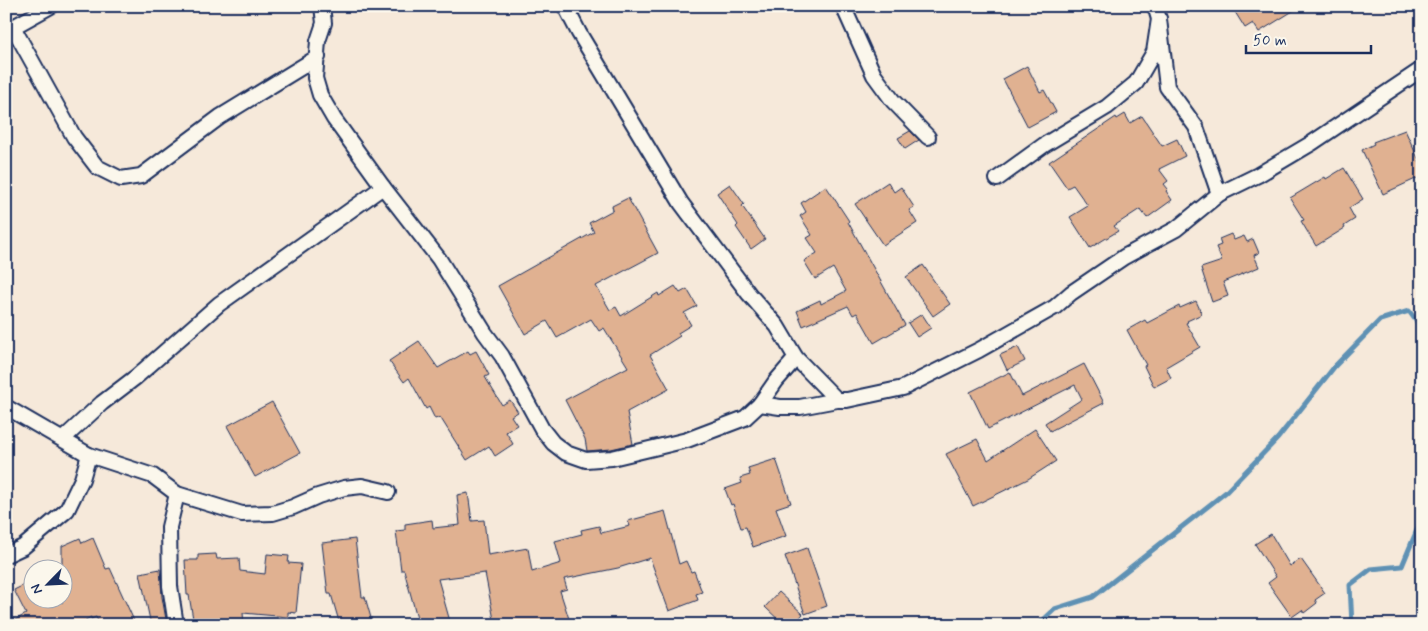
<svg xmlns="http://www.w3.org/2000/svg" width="1428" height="631" font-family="Mynerve,sans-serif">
<rect width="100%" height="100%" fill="#f6e9da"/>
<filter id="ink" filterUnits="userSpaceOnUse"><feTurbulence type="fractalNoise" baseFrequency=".02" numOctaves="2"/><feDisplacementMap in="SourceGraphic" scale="10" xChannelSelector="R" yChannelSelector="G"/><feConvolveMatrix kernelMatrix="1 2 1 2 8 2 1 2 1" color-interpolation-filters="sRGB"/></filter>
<g filter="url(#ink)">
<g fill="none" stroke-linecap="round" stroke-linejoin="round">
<g stroke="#5f91b4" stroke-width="5">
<path d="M1038 625 1055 609 1093 597 1226 492 1278 438 1335 366 1380 320 1409 311 1422 329"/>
<path d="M1352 625 1350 585 1371 569 1402 566 1422 518"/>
</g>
</g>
<g fill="#e0b191" stroke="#1b2f5e">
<path d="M1246 6H1301L1259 32 1253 23 1245 28 1235 12Z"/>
<path d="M1027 66 1040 92 1044 90 1056 112 1028 127 1003 79Z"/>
<path d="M1125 114 1130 123 1142 116 1162 146 1177 139 1185 156 1159 169 1168 181 1164 184 1168 189 1166 191 1172 200 1147 218 1140 209 1114 226 1118 231 1090 248 1070 217 1088 206 1073 185 1067 188 1049 162 1116 117 1117 119Z"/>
<path d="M1405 130 1422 167V176L1383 194 1362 150 1374 144 1373 142Z"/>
<path d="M910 131 919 140 905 149 898 138Z"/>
<path d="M1344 168 1363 199 1349 208 1355 219 1344 226 1345 228 1316 246 1301 221 1304 220 1290 198 1325 177 1326 179Z"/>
<path d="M888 182 894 192 901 187 914 207 909 210 917 223 883 245 855 204Z"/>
<path d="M730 184 744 204 742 206 765 239 751 249 736 227 738 225 717 193Z"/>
<path d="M826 186 849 221 848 222 905 325 874 343 857 313 853 315 848 306 803 326 797 311 820 300 821 304 846 291 833 268 815 279 804 261 817 253 807 238 812 235 800 216 806 212 801 203Z"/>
<path d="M628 198 658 253 596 286 610 310 616 307 621 316 658 293 659 296 675 286 680 293 687 289 697 306 684 313 691 325 678 333 680 336 650 355 669 389 627 412 633 444 611 449 587 451 585 439 565 400 628 367 604 328 599 331 591 319 557 338 547 321 525 334 498 286 594 232 589 223 613 210 612 206Z"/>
<path d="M1231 234 1234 240 1244 236 1247 242 1253 239 1259 253 1254 255 1259 267 1223 282 1228 296 1212 302 1201 268 1222 261 1216 247 1221 245 1219 239Z"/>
<path d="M923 265 950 304 933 316 906 277Z"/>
<path d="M1196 301 1202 314 1187 321 1188 322 1186 323 1200 347 1166 367 1171 378 1154 387 1144 366 1146 365 1127 330 1145 320 1147 323 1179 306 1180 308Z"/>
<path d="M922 314 931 328 917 337 908 323Z"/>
<path d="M419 341 438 368 468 351 470 354 476 351 489 375 485 377 502 405 510 400 518 412 511 416 517 425 506 432 513 444 495 456 489 446 467 460 440 417 435 419 429 407 426 409 409 378 404 382 389 361Z"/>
<path d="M1018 347 1025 361 1007 370 1000 355Z"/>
<path d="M1084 364 1104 403 1050 431 1045 423 1082 399 1075 385 988 429 970 392 1010 372 1022 396Z"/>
<path d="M272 402 300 453 255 477 227 426Z"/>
<path d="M1035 429 1056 461 1028 479 973 506 946 454 977 439 988 460Z"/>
<path d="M776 459 791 503 776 508 786 536 753 547 746 527 741 528 733 504 731 505 725 489 742 483 740 478 750 475 748 468Z"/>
<path d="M468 493 472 521 484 520 488 555 528 548 532 572 561 563 555 541 582 534 581 530 599 526 601 533 630 526 628 521 665 511 679 564 686 561 691 572 694 571 702 592 696 594 698 600 669 611 650 558 618 568 564 579 567 589 560 591 571 625H495L485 573 438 579 451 625H419L404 570H401L396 531 405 530V524L432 520 433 528 460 525 457 495Z"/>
<path d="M1271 534 1290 566 1301 559 1325 593 1315 600 1317 603 1304 613 1302 610 1292 617 1268 583 1276 577 1255 544Z"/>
<path d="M80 538 82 543 93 538 106 569 110 568 136 625H100L96 617 91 619V617L76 625H6L26 614 14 590 32 581V598H60L62 603V546Z"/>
<path d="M355 539 362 597H365L373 625H340L331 594H328L322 543Z"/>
<path d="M807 548 827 606 805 614 785 556Z"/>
<path d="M216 554 217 559 239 558 240 571 265 574 267 554 289 556 288 563 301 564 296 613 288 612V617L243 613 244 625H194L189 595H187L185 560H198V555Z"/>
<path d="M160 569 162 597 167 625H151L140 573Z"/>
<path d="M779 592 803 614 793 625H784L765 607Z"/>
</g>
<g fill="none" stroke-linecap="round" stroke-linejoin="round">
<defs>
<g id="minor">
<path d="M322 6 324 23 318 41 315 78 320 95 334 119 383 187 439 259 485 333 502 356 542 429 553 443 566 453 586 460 612 458 687 440 745 418 760 404 776 381 796 358"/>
<path d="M565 6 579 33 681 203 749 294 777 326 796 358 837 400"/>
<path d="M843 6 874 75 893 101 928 137"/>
<path d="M1155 6 1159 19 1167 87 1196 127 1219 194"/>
<path d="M13 27 74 137 97 167 121 179 141 176 220 117 318 57"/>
<path d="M6 31 51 6"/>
<path d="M997 179 1044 145 1107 107 1136 83 1154 52 1159 19"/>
<path d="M760 404 780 407H800L837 400H847L903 388 979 350 1055 307 1071 293 1124 257 1176 229 1219 194 1258 175 1312 143 1422 69"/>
<path d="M6 407 89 455 153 476 177 494 242 514 273 513 293 507 318 496 344 488 362 486 388 492"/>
<path d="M63 439 102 403 136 377 219 304 383 187"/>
<path d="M6 555 23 547 67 510 82 479 89 455"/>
<path d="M176 625 170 586 169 527 177 494"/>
</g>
</defs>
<use href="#minor" stroke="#1b2f5e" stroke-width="18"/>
<use href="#minor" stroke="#fbf7ec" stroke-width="14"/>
</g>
</g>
<rect width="1428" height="631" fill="none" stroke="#fbf7ec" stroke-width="25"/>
<rect x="12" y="12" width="1403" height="606" fill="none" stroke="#1b2f5e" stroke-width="2" filter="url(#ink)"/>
<g transform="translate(48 584) rotate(246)"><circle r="24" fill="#fbf7ec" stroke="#a1a7b3"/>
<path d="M0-4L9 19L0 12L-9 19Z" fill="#1b2f5e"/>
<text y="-8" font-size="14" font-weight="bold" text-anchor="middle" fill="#1b2f5e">N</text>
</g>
<path d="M1246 45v8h125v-8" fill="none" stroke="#1b2f5e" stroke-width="2.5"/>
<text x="1253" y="45" font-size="15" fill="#1b2f5e" stroke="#fbf7ec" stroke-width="4" paint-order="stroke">50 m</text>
</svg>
